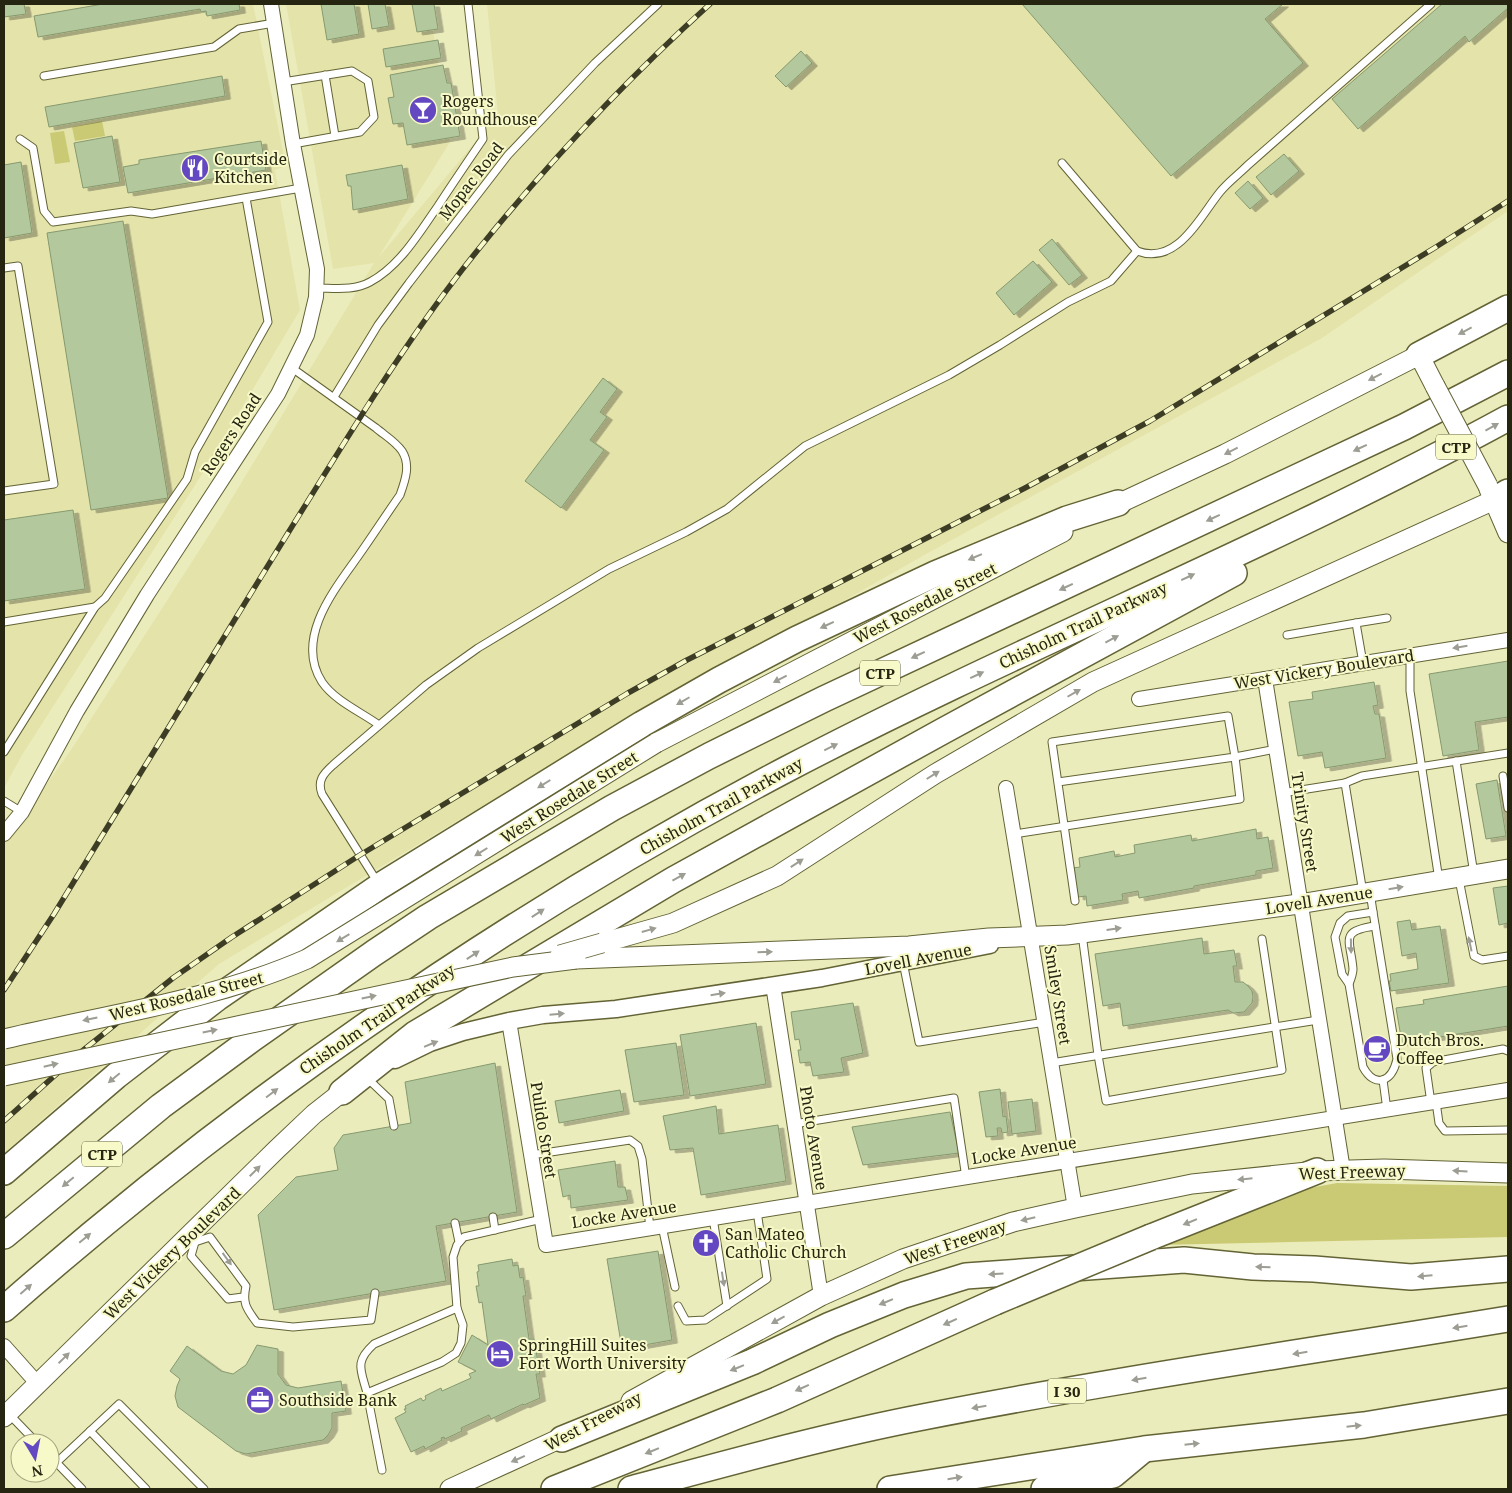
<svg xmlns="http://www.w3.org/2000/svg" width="1512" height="1493" font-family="'Noto Serif',serif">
<defs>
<filter id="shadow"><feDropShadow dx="5.5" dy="3" stdDeviation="0" flood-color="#0004"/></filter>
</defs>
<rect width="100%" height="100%" fill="#ebecbb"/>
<g fill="#e3e3aa">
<path d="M4 4H253L286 166 275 170 300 310 206 468 22 755 4 788Z"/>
<path d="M286 4H429L450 142 378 258 498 115 487 4H1508V211L1322 338 926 554 457 821 219 964 4 1153V844L71 750 220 518 374 263 333 269Z"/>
</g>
<g fill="#cbca74">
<path d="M102 121 105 136 75 141 72 127Z"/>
<path d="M64 131 70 162 55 164 50 133Z"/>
<path d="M1337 1183 1508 1186V1237L1157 1245 1299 1190Z"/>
</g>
<g fill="#b4c89d" stroke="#86996f" filter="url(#shadow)">
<path d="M4 4H24L26 14 4 17Z"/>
<path d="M103 4H239L240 10 207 16 206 11 201 12 200 9 38 37 34 16Z"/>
<path d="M321 4H354L359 34 327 40Z"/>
<path d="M368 4H385L389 26 372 29Z"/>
<path d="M412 4H434L438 29 417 32Z"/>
<path d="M1022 4H1283L1265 19 1303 63 1171 176Z"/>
<path d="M1442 4H1508V8L1469 42 1465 36 1358 129 1332 99Z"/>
<path d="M438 40 441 58 386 67 383 49Z"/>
<path d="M801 51 812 63 786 87 775 76Z"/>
<path d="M443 65 447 83H451L460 136 407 145 403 123 393 124 388 98 394 97 390 75Z"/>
<path d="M222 76 225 96 49 127 45 107Z"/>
<path d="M112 136 120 182 83 188 74 143Z"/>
<path d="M261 141 266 170 128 193 123 167 139 164V160Z"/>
<path d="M1284 154 1299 171 1271 195 1256 177Z"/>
<path d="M21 162 32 233 4 238V165Z"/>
<path d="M402 165 408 199 353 210 351 186H348L346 175Z"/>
<path d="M1248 181 1263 198 1250 209 1235 193Z"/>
<path d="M123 221 168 498 91 510 47 233Z"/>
<path d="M1052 239 1082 275 1069 285 1039 250Z"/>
<path d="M1033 261 1052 282 1014 315 996 293Z"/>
<path d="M603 378 617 389 600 412 607 417 590 440 604 450 561 508 525 481Z"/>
<path d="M73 510 85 589 4 601V520Z"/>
<path d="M1508 661V717L1475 722 1479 750 1443 756 1429 674Z"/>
<path d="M1374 682 1378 705 1373 706 1375 714H1379L1386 758 1325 768 1322 752 1298 756 1289 702 1313 699 1312 692Z"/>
<path d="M1497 780 1506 836 1486 839 1476 784Z"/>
<path d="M1256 829 1257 839 1268 837 1273 868 1256 871V875L1194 886V888L1139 898 1138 891 1122 894 1123 900 1087 906 1086 896 1078 897 1073 868 1080 867 1079 858 1114 851 1115 857 1135 853 1134 845 1191 835 1192 841Z"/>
<path d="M1508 886V923L1499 925 1493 888Z"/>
<path d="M1410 920 1412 930 1440 926 1449 983 1391 991 1389 981H1391L1390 974 1418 969 1416 953 1402 956 1397 922Z"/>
<path d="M1202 938 1204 954 1234 950 1237 966H1233L1235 982H1243L1248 986 1252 991 1253 997 1252 1003 1244 1012 1233 1013 1228 1010 1123 1026 1120 1003 1103 1006 1095 954Z"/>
<path d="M1508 986V1026L1402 1043 1396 1008 1424 1004 1423 1000Z"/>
<path d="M853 1003 863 1053 841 1058 844 1072 813 1076 810 1062 800 1063 798 1050H801L799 1039 795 1040 791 1012Z"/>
<path d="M756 1023 766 1084 690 1096 680 1035Z"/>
<path d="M676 1043 684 1095 634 1102 625 1050Z"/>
<path d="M495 1063 517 1212 436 1226 446 1281 274 1310 258 1215 296 1177 338 1170 334 1148 343 1135 411 1123 405 1082Z"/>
<path d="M1000 1089 1003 1117 1006 1116 1008 1132 1002 1133 1001 1128H997L998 1136 986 1137 979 1092Z"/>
<path d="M620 1090 624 1111 559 1123 555 1101Z"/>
<path d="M1032 1099 1036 1131 1012 1134 1008 1102Z"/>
<path d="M716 1106 719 1134 778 1125 786 1181 701 1195 693 1148 670 1150 663 1116Z"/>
<path d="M950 1112 959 1153 863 1165 852 1127Z"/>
<path d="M615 1161 618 1187H625L628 1200 571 1208 570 1195 563 1197 558 1170Z"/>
<path d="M658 1251 672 1340 622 1349 607 1259Z"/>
<path d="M512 1259 513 1266 518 1265 520 1278 523 1277 526 1296H523L529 1339H534L540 1374H536L540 1398 524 1405 523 1404 491 1419 489 1415 461 1428 462 1431 445 1439 444 1437 441 1438 442 1440 425 1449 424 1446 411 1452 395 1418 406 1412 404 1409H406L405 1406 421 1398 423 1401 426 1399 425 1396 441 1388 442 1391 471 1378 469 1374 476 1371 458 1362 472 1335 488 1345 482 1302 479 1303 476 1286H479L477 1272 479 1271 478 1265Z"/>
<path d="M257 1345 278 1349V1374L286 1385 298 1388 341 1381 346 1411 332 1413V1428L328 1435 323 1440 246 1454 236 1451 178 1407 175 1396 177 1386 180 1379 170 1371 187 1346 221 1371 233 1374 246 1365Z"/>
</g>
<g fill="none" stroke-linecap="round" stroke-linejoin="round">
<defs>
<g id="service">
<path d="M325 75 335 136"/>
<path d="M44 76 214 47 239 29 274 23"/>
<path d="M283 82 352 71 368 81 374 117 360 132 293 144"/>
<path d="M20 139 33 148 44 211 53 222 131 211 152 214 301 188"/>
<path d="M1062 163 1137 251C1177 266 1199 218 1220 192 1228 182 1239 174 1248 165L1431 4"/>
<path d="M4 268 18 266 54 484 4 491"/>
<path d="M317 288C334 288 354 291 370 282 400 266 419 233 438 206 453 183 468 161 483 139L468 4"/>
<path d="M292 368C320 388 348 408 376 428 384 435 395 441 402 451 411 465 405 481 400 495 386 515 373 535 359 555 335 589 294 638 322 682 335 701 361 712 379 725"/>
<path d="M334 397 378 325 409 283 508 155 595 63 658 4"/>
<path d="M4 622 95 607"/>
<path d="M1287 635 1356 623"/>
<path d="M1410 656V691L1439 880"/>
<path d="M1363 663 1356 623 1387 618"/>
<path d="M4 752 95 607 105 598 187 479 195 452 268 322 246 198"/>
<path d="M1456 761 1474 874"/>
<path d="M1503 776 1508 808"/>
<path d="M1058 782 1235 757 1228 716 1052 742 1075 901"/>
<path d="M1345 783 1362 776 1508 753"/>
<path d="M1282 793 1345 783 1363 893"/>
<path d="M4 801 22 812"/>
<path d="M1014 834 1240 799 1235 757 1276 749"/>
<path d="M1459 879 1474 956 1482 960 1508 956"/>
<path d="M378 883 322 794C317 781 323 774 333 765L426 685 478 648 609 569 686 532 727 509 805 446 949 375 1000 345 1068 302 1111 281 1137 251"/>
<path d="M1370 892 1373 912"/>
<path d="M1373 912 1397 1059C1392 1082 1375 1089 1363 1067L1349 984 1342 974 1335 937 1340 923 1348 916Z"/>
<path d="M1082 934 1098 1055 1106 1101 1282 1070 1262 939"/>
<path d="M903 962 919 1042 1045 1022"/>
<path d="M1349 984C1351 979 1353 974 1353 969 1351 941 1338 931 1375 926"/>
<path d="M1051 1063 1318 1020"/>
<path d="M366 1077 389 1099 394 1126"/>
<path d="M1383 1080 1387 1110"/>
<path d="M1436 1102 1439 1123 1445 1131 1508 1130"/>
<path d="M1431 1103 1426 1068 1433 1062 1503 1049 1508 1051"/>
<path d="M794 1124 954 1098 966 1178"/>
<path d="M531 1155 630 1140 638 1146 642 1159 650 1228"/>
<path d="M493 1217 495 1230"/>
<path d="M713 1218 727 1306"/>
<path d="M455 1223 459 1242"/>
<path d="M662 1226 675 1287"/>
<path d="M195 1242 210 1237 246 1286C242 1304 247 1309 257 1323L293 1327 371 1320 375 1293"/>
<path d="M195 1242 191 1256 228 1299 243 1297"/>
<path d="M678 1306 686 1321 705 1320 767 1279 757 1211"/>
<path d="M367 1393C361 1370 354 1362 374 1344L457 1308"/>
<path d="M8 1413 37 1443"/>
<path d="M90 1431 146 1489"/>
<path d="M50 1456 82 1489"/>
<path d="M56 1463 119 1404 204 1489"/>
<path d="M382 1470 367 1393 442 1362 456 1353 461 1343 463 1325 457 1308 453 1257 457 1245 464 1237 542 1219"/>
</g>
<g id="minor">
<path d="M1265 679 1343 1170"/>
<path d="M1139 699 1508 640"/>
<path d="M1006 788 1075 1208"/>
<path d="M4 834 22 812 77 711 147 595 278 394 307 335 316 297 317 269 293 144 271 4"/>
<path d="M773 985 821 1296"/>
<path d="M509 1021 546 1245 1508 1090"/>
<path d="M4 1346 37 1383"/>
</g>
<path id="tertiary" d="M395 1060 430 1043 463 1032 509 1021 543 1015 616 1009 822 978 990 945"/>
<g id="secondary">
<path d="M1489 489 1508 533"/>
<path d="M1107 509 1225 454 1419 355 1435 386"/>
<path d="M656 743 1063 532"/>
<path d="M602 943 673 923 777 876 935 774 1093 682 1494 500"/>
<path d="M576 959 909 946 989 938 1067 935 1299 904 1508 869"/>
<path d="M631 1401 821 1296 903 1259 1013 1222 1075 1208 1192 1184 1317 1171 1384 1169 1508 1173"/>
<path d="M4 1417 276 1150 314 1114 342 1092"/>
<path d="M450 1489 574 1432"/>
</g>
<g id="motorway">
<path d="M1419 355 1508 308"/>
<path d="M1494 500 1508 492"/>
<path d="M342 1092 415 1034 673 880 943 731 1234 573"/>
<path d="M4 1172 116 1076 217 998 380 886 642 724 719 680 797 639 935 574 1067 519 1118 503"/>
<path d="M4 1236 161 1106 252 1039 374 953 428 917 612 808 709 756 824 699 1404 427 1508 373"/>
<path d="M1151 1237 1317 1171"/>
<path d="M4 1309C242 1100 506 917 787 769 1024 645 1273 546 1508 418"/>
<path d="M562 1439 752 1362 830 1325 904 1295 966 1276 1184 1260 1253 1267 1314 1269 1411 1277 1508 1269"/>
<path d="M554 1489 777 1400 995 1302"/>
<path d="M631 1489C728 1463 825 1436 923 1417 1117 1379 1313 1351 1508 1319"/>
<path d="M890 1489 1144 1449 1364 1425 1508 1401"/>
<path d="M1044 1489 1113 1475 1143 1450"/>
</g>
</defs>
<use href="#service" stroke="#636336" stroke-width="9"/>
<use href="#minor" stroke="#636336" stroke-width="16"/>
<use href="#tertiary" stroke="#636336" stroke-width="19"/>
<use href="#secondary" stroke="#636336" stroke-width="21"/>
<use href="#motorway" stroke="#636336" stroke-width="28"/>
<use href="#service" stroke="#fff" stroke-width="7"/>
<use href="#minor" stroke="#fff" stroke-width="14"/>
<use href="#tertiary" stroke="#fff" stroke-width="16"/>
<use href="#secondary" stroke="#fff" stroke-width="19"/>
<use href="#motorway" stroke="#fff" stroke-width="25"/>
<defs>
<g id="rail">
<path d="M4 990 54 914C132 787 210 660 288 533 348 437 406 339 477 251 548 163 626 80 710 4"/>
<path d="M4 1121 81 1052 173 978 232 937 360 855 628 693 687 660 1025 488 1150 421 1436 247 1508 201"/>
</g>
</defs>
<use href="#rail" stroke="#3d3d26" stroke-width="5.5"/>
<use href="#rail" stroke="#f8f9c8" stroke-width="4" stroke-dasharray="11" stroke-linecap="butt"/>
<defs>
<g id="secondary-bridge">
<path d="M1435 386 1488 486"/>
<path d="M560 955 602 943"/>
<path d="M4 1039C105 1015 211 1001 307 959L656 743"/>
<path d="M4 1076 513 967 576 959"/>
</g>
<path id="motorway-bridge" d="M995 1302 1151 1237"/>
</defs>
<use href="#secondary-bridge" stroke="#636336" stroke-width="21" stroke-linecap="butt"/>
<use href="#motorway-bridge" stroke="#636336" stroke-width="28" stroke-linecap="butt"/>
<use href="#secondary-bridge" stroke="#fff" stroke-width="19"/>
<use href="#motorway-bridge" stroke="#fff" stroke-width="25"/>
</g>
<defs><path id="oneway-solid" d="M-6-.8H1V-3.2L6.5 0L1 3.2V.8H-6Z" transform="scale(1.25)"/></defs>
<g fill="#9d9d94">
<use href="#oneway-solid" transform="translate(1465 331) rotate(152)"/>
<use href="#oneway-solid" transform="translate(1375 377) rotate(153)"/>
<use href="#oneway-solid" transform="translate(1492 427) rotate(-29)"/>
<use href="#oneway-solid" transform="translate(1360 448) rotate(155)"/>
<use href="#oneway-solid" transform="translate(1231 451) rotate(153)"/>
<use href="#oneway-solid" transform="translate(1213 518) rotate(155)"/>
<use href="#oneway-solid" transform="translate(975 557) rotate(157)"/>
<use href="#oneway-solid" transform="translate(1188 577) rotate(-25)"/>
<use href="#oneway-solid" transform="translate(1066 587) rotate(155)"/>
<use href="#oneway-solid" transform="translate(827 625) rotate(155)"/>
<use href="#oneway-solid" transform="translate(1112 639) rotate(-28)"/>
<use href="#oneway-solid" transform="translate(1460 647) rotate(171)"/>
<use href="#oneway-solid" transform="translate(918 655) rotate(155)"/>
<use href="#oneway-solid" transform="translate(977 675) rotate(-25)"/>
<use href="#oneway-solid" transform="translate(780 679) rotate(153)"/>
<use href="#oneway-solid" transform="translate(1074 693) rotate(-30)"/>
<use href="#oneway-solid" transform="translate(683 701) rotate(150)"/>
<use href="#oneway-solid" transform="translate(831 747) rotate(-26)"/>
<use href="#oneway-solid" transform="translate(933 775) rotate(-32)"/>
<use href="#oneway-solid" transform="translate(544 784) rotate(148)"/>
<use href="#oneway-solid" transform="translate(481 852) rotate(148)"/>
<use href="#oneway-solid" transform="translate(797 863) rotate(-33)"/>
<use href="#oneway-solid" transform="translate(679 877) rotate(-29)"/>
<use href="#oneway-solid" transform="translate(1396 888) rotate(-10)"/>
<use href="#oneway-solid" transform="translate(538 913) rotate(-33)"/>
<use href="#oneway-solid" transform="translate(1114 929) rotate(-8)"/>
<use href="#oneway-solid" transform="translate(649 930) rotate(-16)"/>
<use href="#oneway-solid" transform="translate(343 938) rotate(149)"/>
<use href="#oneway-solid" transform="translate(1470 944) rotate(-102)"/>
<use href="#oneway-solid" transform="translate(1351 946) rotate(89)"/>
<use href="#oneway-solid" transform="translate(765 952) rotate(-2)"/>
<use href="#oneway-solid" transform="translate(473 955) rotate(-33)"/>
<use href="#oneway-solid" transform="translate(718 994) rotate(-9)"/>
<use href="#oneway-solid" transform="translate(369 997) rotate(-12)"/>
<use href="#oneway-solid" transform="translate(557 1014) rotate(-5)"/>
<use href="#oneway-solid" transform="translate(90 1019) rotate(168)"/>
<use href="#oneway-solid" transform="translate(210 1031) rotate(-12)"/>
<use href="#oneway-solid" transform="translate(431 1044) rotate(-22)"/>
<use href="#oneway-solid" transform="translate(51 1065) rotate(-13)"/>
<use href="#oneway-solid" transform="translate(114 1078) rotate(140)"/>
<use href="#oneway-solid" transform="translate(272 1093) rotate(-37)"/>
<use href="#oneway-solid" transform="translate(255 1171) rotate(-45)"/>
<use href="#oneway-solid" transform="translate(1460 1171) rotate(-177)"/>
<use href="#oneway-solid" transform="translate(1245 1179) rotate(174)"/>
<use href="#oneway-solid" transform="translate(68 1182) rotate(140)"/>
<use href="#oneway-solid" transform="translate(1028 1219) rotate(167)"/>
<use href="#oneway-solid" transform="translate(1190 1222) rotate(158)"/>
<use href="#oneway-solid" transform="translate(85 1238) rotate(-40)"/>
<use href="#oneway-solid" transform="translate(227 1259) rotate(54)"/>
<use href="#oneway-solid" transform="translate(1263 1267) rotate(-178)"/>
<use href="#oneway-solid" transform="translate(996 1274) rotate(176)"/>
<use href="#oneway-solid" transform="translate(1425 1276) rotate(175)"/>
<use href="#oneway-solid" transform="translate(723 1279) rotate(81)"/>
<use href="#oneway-solid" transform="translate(26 1289) rotate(-41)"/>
<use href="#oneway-solid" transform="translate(886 1302) rotate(158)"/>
<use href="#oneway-solid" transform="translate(778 1320) rotate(151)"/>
<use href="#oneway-solid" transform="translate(950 1322) rotate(156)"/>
<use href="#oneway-solid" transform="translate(1460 1327) rotate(171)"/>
<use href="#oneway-solid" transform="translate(1300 1353) rotate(171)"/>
<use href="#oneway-solid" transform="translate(64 1358) rotate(-44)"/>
<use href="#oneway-solid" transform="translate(737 1368) rotate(158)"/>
<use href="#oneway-solid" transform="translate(1139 1379) rotate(170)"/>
<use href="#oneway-solid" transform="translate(802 1388) rotate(156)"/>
<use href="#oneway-solid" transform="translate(979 1407) rotate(170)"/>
<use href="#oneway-solid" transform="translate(1354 1426) rotate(-6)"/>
<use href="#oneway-solid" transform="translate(1192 1444) rotate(-6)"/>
<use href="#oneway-solid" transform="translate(652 1451) rotate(158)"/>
<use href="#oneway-solid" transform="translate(518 1459) rotate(156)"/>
<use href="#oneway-solid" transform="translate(955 1478) rotate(-9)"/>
</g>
<defs>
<symbol id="bar-disc" viewBox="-11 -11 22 22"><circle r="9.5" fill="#6348c1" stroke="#f8f9c8"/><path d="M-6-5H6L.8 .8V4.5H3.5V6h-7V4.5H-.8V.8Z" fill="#fff"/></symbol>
<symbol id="restaurant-disc" viewBox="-11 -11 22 22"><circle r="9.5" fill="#6348c1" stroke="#f8f9c8"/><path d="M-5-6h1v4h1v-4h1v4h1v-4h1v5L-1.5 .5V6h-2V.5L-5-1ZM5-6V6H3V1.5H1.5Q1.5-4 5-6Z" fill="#fff"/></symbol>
<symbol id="cafe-disc" viewBox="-11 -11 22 22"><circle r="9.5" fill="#6348c1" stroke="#f8f9c8"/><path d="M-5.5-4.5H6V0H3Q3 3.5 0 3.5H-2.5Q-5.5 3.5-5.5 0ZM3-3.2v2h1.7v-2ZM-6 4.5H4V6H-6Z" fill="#fff"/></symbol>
<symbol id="church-disc" viewBox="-11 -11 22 22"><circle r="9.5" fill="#6348c1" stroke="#f8f9c8"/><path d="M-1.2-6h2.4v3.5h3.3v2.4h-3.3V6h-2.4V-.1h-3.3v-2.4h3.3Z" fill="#fff"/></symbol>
<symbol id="hotel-disc" viewBox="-11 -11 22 22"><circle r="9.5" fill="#6348c1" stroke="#f8f9c8"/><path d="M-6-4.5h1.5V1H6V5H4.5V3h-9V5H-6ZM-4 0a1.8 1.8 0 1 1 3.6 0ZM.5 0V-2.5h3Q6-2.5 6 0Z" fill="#fff"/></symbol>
<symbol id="office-disc" viewBox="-11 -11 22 22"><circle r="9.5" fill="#6348c1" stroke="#f8f9c8"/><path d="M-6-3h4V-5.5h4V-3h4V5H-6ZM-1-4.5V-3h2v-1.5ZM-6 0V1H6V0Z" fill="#fff"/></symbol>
</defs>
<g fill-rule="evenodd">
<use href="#bar-disc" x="407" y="94" width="32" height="32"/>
<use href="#restaurant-disc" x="179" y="152" width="32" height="32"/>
<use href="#cafe-disc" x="1361" y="1033" width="32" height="32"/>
<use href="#church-disc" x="690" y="1227" width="32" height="32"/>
<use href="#hotel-disc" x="484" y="1338" width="32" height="32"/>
<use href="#office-disc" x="244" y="1384" width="32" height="32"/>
</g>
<g text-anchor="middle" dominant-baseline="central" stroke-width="4" stroke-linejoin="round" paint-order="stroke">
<g fill="#f8f9c8" stroke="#646549" stroke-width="1">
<rect x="1436" y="434.5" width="40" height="25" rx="4"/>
<rect x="860" y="660.5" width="40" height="25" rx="4"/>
<rect x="82" y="1141.5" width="40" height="25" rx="4"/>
<rect x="1048" y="1378.5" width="38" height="25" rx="4"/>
</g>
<g font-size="15" font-weight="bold" fill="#252512">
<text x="1456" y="447">CTP</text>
<text x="880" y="673">CTP</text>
<text x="102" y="1154">CTP</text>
<text x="1067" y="1391">I 30</text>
</g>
<g font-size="16" fill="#252512" stroke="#f8f9c8" text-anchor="start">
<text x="442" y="101">Rogers<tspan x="442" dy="18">Roundhouse</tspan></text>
<text x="214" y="159">Courtside<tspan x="214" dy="18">Kitchen</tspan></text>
<text x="1396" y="1040">Dutch Bros.<tspan x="1396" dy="18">Coffee</tspan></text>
<text x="725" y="1234">San Mateo<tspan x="725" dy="18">Catholic Church</tspan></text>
<text x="519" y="1345">SpringHill Suites<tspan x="519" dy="18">Fort Worth University</tspan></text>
<text x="279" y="1400">Southside Bank</text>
</g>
<g font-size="16" fill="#252512" stroke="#f8f9c8">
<text transform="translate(471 181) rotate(-52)">Mopac Road</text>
<text transform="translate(231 434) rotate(-57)">Rogers Road</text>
<text transform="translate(925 603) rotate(-27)">West Rosedale Street</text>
<text transform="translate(1083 625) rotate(-25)">Chisholm Trail Parkway</text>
<text transform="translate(1324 669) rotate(-9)">West Vickery Boulevard</text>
<text transform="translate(569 797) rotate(-32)">West Rosedale Street</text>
<text transform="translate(721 806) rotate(-29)">Chisholm Trail Parkway</text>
<text transform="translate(1305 822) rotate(81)">Trinity Street</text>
<text transform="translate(1319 900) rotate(-9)">Lovell Avenue</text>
<text transform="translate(918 959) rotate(-11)">Lovell Avenue</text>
<text transform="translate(1058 995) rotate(81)">Smiley Street</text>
<text transform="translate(186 996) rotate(-14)">West Rosedale Street</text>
<text transform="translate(377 1019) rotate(-34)">Chisholm Trail Parkway</text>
<text transform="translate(544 1130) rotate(81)">Pulido Street</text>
<text transform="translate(814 1138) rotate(81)">Photo Avenue</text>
<text transform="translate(1024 1150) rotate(-9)">Locke Avenue</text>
<text transform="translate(1352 1172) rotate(-2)">West Freeway</text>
<text transform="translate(624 1214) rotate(-9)">Locke Avenue</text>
<text transform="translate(955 1242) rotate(-19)">West Freeway</text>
<text transform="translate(172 1253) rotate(-44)">West Vickery Boulevard</text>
<text transform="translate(593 1421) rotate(-28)">West Freeway</text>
</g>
</g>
<rect width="1512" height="1493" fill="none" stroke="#252512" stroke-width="10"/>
<g transform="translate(35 1458) rotate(170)"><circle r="24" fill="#f8f9c8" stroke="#a4a47f"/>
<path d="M0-4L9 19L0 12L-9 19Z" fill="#6348c1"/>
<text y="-8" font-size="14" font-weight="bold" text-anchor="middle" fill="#252512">N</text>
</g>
</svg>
